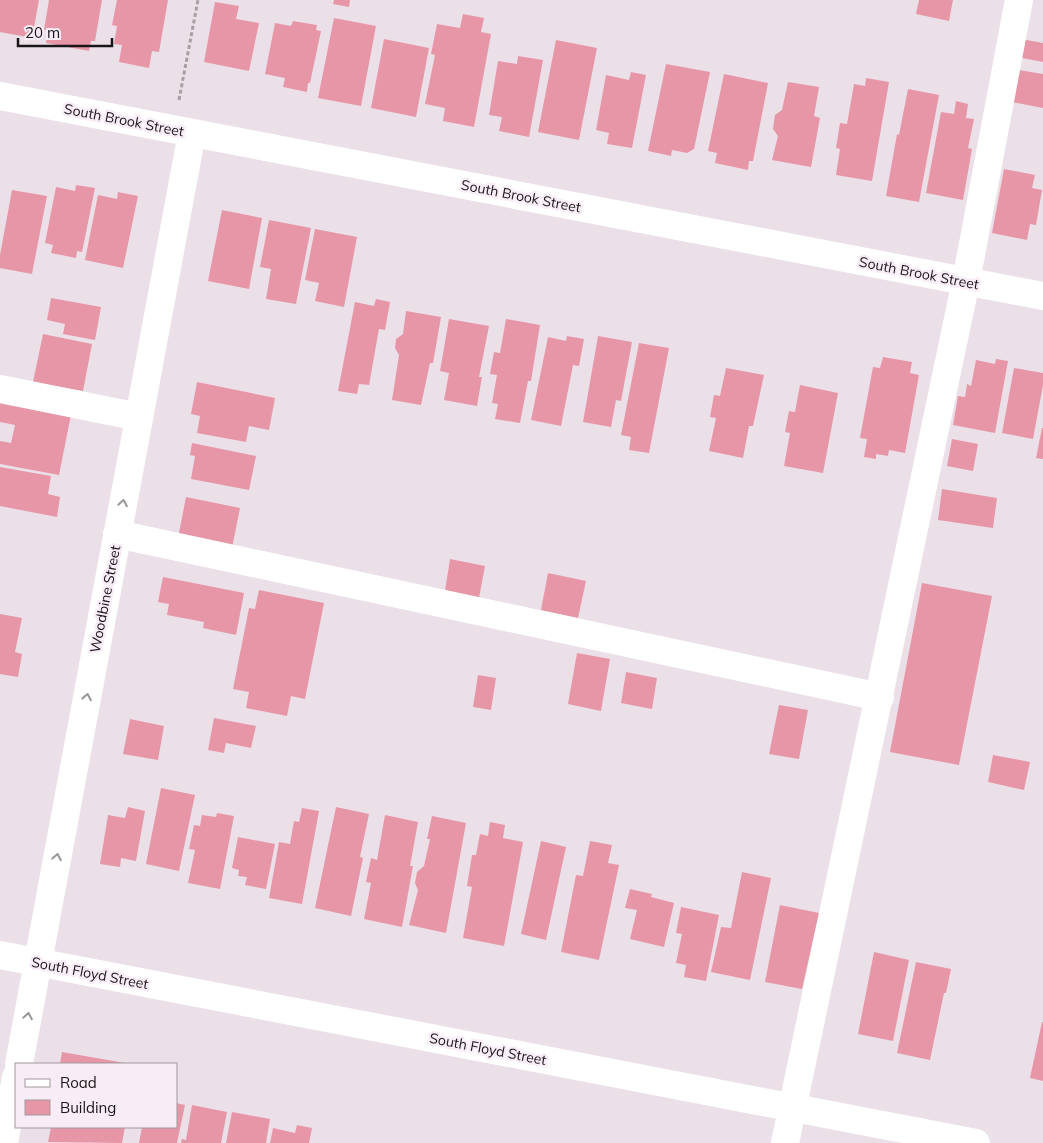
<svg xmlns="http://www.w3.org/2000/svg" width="1043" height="1143" font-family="Mulish,sans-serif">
<rect width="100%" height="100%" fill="#ebe0e8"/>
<g fill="#e796a8">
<path d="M0 0H39L32 38 0 32Z"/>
<path d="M49 0H102L95 41H91L89 51 46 43 48 30H44Z"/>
<path d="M117 0H168L159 52 152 51 149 68 119 62 122 45 114 44 117 26 112 25Z"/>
<path d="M334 0H350L349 7 333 4Z"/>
<path d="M919 0H953L949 21 916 14Z"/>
<path d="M215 2 239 6 236 19 259 23 249 71 204 62Z"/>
<path d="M463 14 484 18 481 32 491 34 474 127 443 121 445 108 425 104 435 55 431 54 437 24 460 28Z"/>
<path d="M334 18 376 26 361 106 318 98Z"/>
<path d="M293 21 317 25 316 30 321 31 310 83H308L307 92 283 87 285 78 265 74 275 23 291 26Z"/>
<path d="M384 39 429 48 416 117 371 108Z"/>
<path d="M1021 39 1043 43V62L1017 57Z"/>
<path d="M556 40 597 48 579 140 538 132Z"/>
<path d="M518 56 543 60 529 137 499 131 502 117 489 115 498 61 517 64Z"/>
<path d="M666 64 710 72 694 149 687 153 672 150 671 156 648 151Z"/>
<path d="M1019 70 1043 74V108L1012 102Z"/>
<path d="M631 72 646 75 632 148 607 144 609 133 596 130 606 75 629 80Z"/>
<path d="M724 74 768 83 753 161H749L748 170 715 163 717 153 708 151Z"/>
<path d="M866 78 889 82 872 181 836 175 840 149 836 148 840 123 847 124 854 84 865 86Z"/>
<path d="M788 82 819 87 814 116 820 118 811 167 772 160 778 136 773 129 775 115 782 110Z"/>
<path d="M908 89 939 95 919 202 886 196 897 134 899 135Z"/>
<path d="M956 101 968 104 966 118 974 119 968 148 972 149 963 200 926 193 941 112 954 114Z"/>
<path d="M1004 169 1035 175 1032 188 1042 190 1036 225 1030 224 1027 240 992 233Z"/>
<path d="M76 185 95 188 82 252 77 251 76 258 51 253 53 245 45 243 56 187 75 191Z"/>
<path d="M12 190 47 196 32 274 0 268V255Z"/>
<path d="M118 192 138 196 123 268 85 260 98 195 117 199Z"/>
<path d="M222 210 262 218 249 289 208 281Z"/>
<path d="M269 220 311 228 296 304 266 299 271 269 260 267Z"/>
<path d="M315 229 357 237 344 307 315 301 319 283 305 280Z"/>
<path d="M51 298 101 307 95 340 63 334 65 324 47 320Z"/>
<path d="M376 299 390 302 385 330 379 329 369 385 359 384 357 394 338 391 355 302 374 306Z"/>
<path d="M406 311 441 317 433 363H430L421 405 392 400 399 355 395 348 396 339 403 334Z"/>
<path d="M449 319 489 326 479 377H482L477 406 444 400 449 373 440 371Z"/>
<path d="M506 319 540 325 531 381H528L520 423 495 419 498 404 492 403 497 375 490 374 494 352 500 353Z"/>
<path d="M43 334 92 344 83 391 33 382Z"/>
<path d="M567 336 584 339 579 366 573 365 561 426 531 420 548 337 566 341Z"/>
<path d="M598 336 632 342 621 401 616 400 611 427 583 422Z"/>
<path d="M639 343 669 348 649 453 629 450 631 437 621 435Z"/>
<path d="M883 357 912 362 910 373 919 375 905 453 889 450 888 456 876 454V459L864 457 867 439 860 438 873 367 880 368Z"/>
<path d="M996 359 1008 361 995 433 953 425 958 396 965 397 967 384 971 386 976 360 995 364Z"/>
<path d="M726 368 764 375 753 426H749L743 458 709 451 716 418 710 417 714 395 720 396Z"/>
<path d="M1014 368 1043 373V385L1033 439 1002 433Z"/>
<path d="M197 382 275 398 269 430 249 426 246 442 197 433 200 416 191 414Z"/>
<path d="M800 385 838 393 823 473 784 466 790 433 785 432 789 411 795 412Z"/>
<path d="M0 402 71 415 59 475 0 464V441L11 443 15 425 0 422Z"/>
<path d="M1042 428H1043V459L1036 458Z"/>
<path d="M952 439 978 444 973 471 947 466Z"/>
<path d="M192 443 256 456 249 490 191 479 195 456 190 455Z"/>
<path d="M0 467 51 476 48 494 60 497 57 517 0 506Z"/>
<path d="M942 489 997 498 993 528 938 520Z"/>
<path d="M186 497 240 508 232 548 178 538Z"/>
<path d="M450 559 485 566 479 598 445 591Z"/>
<path d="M548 573 586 581 578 618 541 610Z"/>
<path d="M163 577 244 593 236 635 203 628 204 622 167 615 169 604 158 602Z"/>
<path d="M922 583 992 596 959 765 890 752Z"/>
<path d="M259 590 324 603 305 699 291 696 287 716 246 708 249 692 233 689 249 608 255 609Z"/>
<path d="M0 614 22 618 15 652 22 654 18 677 0 674Z"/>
<path d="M577 653 610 659 601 711 568 704Z"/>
<path d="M626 672 657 678 652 709 621 703Z"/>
<path d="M478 675 496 678 491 710 473 707Z"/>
<path d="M779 705 808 710 799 759 769 754Z"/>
<path d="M214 718 256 726 251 748 226 743 224 753 208 750Z"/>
<path d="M130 719 164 726 158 760 123 754Z"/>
<path d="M993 755 1030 762 1024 790 988 782Z"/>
<path d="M161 788 195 795 179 871 146 864Z"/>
<path d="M128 807 145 811 136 861 121 858 120 867 100 864 108 815 125 818Z"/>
<path d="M336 807 369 814 360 857 363 858 351 916 315 908Z"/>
<path d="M302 808 319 811 302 904 269 898 279 842 290 844 294 821 299 822Z"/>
<path d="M217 813 234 816 220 889 188 883 195 850 189 849 194 825 200 826 202 815 216 817Z"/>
<path d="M385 815 418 822 410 866H413L402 927 364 919 371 883 366 882 371 858 377 860Z"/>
<path d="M432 816 466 823 446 933 409 925 418 890 415 883 417 872 424 866 430 839H427Z"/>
<path d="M490 822 505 825 503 838 523 842 504 946 463 938 472 887 467 886 472 855H476L480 834 488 836Z"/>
<path d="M238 837 275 844 266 889 245 885 247 877 238 876 239 870 232 868Z"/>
<path d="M541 841 566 847 546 940 521 934Z"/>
<path d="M590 841 612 845 608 863 619 865 599 960 561 952 576 875 583 876Z"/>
<path d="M742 872 771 878 750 980 711 972 721 927 731 928Z"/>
<path d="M630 889 652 894 651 897 674 903 664 947 630 939 637 910 625 908Z"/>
<path d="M780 905 819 913 802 989 765 982Z"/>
<path d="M681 907 719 915 706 981 684 977 686 965 676 963 682 934 676 933Z"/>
<path d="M874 952 909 960 893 1041 858 1034Z"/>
<path d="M916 962 951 969 946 993H944L930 1060 897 1053Z"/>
<path d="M1042 1022H1043V1081L1030 1078Z"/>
<path d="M62 1052 125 1063V1064H60Z"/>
<path d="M176 1103 185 1105 177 1143H139L142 1127H176Z"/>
<path d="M192 1105 227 1112 221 1143H181L182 1139 186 1140Z"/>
<path d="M232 1112 270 1119 266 1143H226Z"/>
<path d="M297 1125 312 1128 309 1143H270L273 1128 295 1133Z"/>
<path d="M51 1127H125L122 1143 48 1142Z"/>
</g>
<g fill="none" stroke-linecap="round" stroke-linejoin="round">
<path stroke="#a89fa5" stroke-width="3" stroke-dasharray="4 2.5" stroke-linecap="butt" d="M179 100 198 0"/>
<g stroke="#fff" stroke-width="28">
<path d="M0 96 1043 296"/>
<path d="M0 389 139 417"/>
<path d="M117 534 880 697"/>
<path d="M0 955 976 1143"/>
<path d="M19 1064 192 133"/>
<path d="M4 1143 16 1077"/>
<path d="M785 1143 966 281 1019 0"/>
</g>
</g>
<defs><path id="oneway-chevron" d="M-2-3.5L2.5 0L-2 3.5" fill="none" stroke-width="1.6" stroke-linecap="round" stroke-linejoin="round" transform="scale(1.25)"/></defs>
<g stroke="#989697">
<use href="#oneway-chevron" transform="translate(123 503) rotate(-80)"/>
<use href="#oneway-chevron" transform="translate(87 697) rotate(-79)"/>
<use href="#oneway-chevron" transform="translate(57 857) rotate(-79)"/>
<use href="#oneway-chevron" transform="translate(28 1016) rotate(-80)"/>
</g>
<g text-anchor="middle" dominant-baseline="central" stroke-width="5" stroke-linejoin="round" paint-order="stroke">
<g font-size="14" fill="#191618" stroke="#f8edf6">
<text transform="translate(124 120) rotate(11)">South Brook Street</text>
<text transform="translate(521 196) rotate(11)">South Brook Street</text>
<text transform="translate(919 273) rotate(11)">South Brook Street</text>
<text transform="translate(105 599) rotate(-79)">Woodbine Street</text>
<text transform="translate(90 973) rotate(11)">South Floyd Street</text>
<text transform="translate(488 1049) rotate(11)">South Floyd Street</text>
</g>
</g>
<rect x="15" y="1063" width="162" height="65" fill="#f8edf6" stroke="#9f979d"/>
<rect x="25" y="1079" width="25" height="8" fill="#ffffff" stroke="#9f979d"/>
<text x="60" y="1088" font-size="15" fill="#191618">Road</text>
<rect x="25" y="1100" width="25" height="15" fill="#e796a8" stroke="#9f979d"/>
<text x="60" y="1113" font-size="15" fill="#191618">Building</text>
<path d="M18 38v8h94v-8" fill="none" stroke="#191618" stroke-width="2.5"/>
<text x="25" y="38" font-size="15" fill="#191618" stroke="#f8edf6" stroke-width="4" paint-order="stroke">20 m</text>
</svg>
